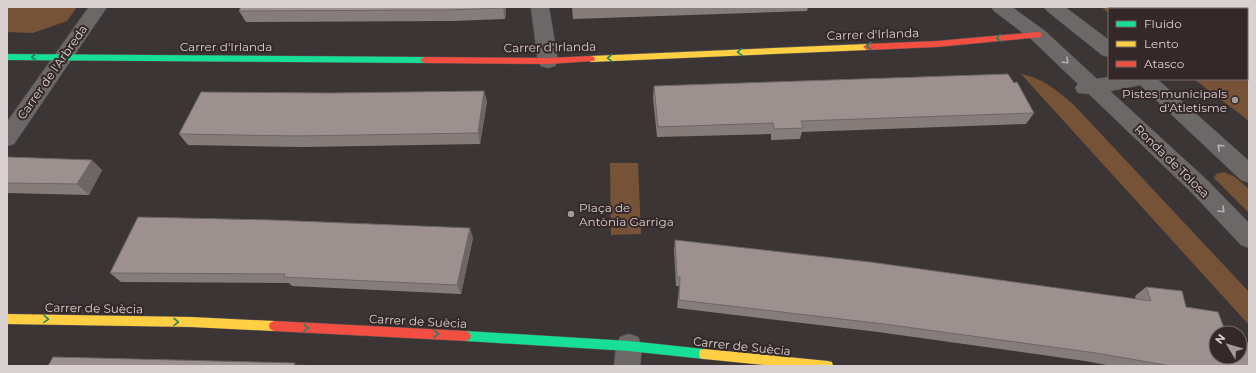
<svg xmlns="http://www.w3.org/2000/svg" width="1256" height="373" font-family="Montserrat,sans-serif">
<rect width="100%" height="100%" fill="#3c3536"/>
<g fill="#765236">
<path d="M7 7H77L67 21 33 33 7 32Z"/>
<path d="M1101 7H1249V18L1247 19V9H1109V13Z"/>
<path d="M1249 63V121L1194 79H1247V64Z"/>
<path d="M1021 74C1043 78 1056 90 1073 104L1249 292V325Z"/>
<path d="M610 163H638L641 234 611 235Z"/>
<path d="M1224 172 1235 177 1249 189V213L1214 178 1216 174Z"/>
</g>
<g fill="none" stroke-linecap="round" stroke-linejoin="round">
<defs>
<g id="street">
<path d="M89 7H107L14 144 7 146V122Z"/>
<path d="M531 7H549L558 61 555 66 548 68 541 66 538 61Z"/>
<path d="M991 7H1012L1045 31 1097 79 1109 77V79H1157L1249 161V183L1241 180 1140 85 1110 91 1208 181 1249 223V248L1241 245 1192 193 1089 94 1078 93 1075 88 1078 84 1031 39 994 11Z"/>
<path d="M1044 7H1065L1109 40V57L1102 55 1047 11Z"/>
<rect x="1247" y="54" width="2" height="14"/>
<path d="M629 334 638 337 642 346 640 366H614L616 346 620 337Z"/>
</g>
<g id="fast">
<path d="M7 54 424 57 428 60 424 63 7 60Z"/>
<path d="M466 331 629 341 704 349 708 350 709 354 708 358 704 359 629 351 466 341 462 339 461 336 462 333Z"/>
</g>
<g id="slow">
<path d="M867 44 871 47 867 50 591 62 587 59 591 56Z"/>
<path d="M7 314 191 317 274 321 278 323 279 326 278 329 274 331 191 327 7 324Z"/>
<path d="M704 349 828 361 832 362 833 366H775L704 359 700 358 699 354 700 350Z"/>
</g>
<g id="jam">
<path d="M1038 32 1041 33V37L937 47 867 50 863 47 867 44 937 41Z"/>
<path d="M591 56 594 57 595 59 594 61 548 64 424 63 420 60 424 57 548 58Z"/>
<path d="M274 321 466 331 470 333 471 336 470 339 466 341 274 331 270 329 269 326 270 323Z"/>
</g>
</defs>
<use href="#street" stroke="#5a5455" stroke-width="1"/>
<use href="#fast" stroke="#5a5455" stroke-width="1"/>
<use href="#slow" stroke="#5a5455" stroke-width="1"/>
<use href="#jam" stroke="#5a5455" stroke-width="1"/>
<use href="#street" fill="#6c6868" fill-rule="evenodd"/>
<use href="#fast" fill="#16e098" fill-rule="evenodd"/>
<use href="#slow" fill="#ffcf43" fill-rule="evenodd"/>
<use href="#jam" fill="#f24e42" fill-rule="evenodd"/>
</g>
<g fill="#867d7b">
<path d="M241 7H506L505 19 452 21 246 22 239 11Z"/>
<path d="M572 7H808L807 11 573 19Z"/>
<path d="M654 86 1034 113 1026 124 802 132 800 139 771 140V134L657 137 653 97Z"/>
<path d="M484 91 487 102 480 144 302 147 188 145 179 134 332 93Z"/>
<path d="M7 158 102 170 89 195 7 193Z"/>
<path d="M473 238 461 294 292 286 289 283 121 282 110 273Z"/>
<path d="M675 240 1136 299 1135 296 1146 287 1186 307 1225 333 1249 366H1112L1085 361 878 332 677 308 679 286H676L674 250Z"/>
</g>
<g fill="#6d6664">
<path d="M503 7H506L505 19 503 8Z"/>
<path d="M484 91 487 102 480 144 478 133Z"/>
<path d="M92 160 102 170 89 195 77 184Z"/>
<path d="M470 228 473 238 461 294 457 285Z"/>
</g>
<g fill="#9c918f" stroke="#6d6664">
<path d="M241 7H503V8L449 10 239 11Z"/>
<path d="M1008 74 1014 83 1017 82 1034 113 801 121 803 128 774 129 773 123 658 127 654 86Z"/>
<path d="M484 91 478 133 296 136 179 134 201 92 332 93Z"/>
<path d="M8 157 92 160 77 184 7 183V158Z"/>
<path d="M138 217 272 220 470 228 457 285 284 277 285 274 110 273Z"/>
<path d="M675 240 870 262 1151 301 1146 287 1182 291 1186 307 1218 312 1226 333H1216V357H1240V342L1249 343V366H1171L1096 353 884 324 679 300 680 277H677Z"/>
<path d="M53 357 295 363 294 365 320 366H48Z"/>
</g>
<defs><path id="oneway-chevron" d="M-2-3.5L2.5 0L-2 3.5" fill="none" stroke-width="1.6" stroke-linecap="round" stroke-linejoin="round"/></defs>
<g stroke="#258460">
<use href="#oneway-chevron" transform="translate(999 38) rotate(175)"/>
<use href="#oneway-chevron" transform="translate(869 46) rotate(178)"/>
<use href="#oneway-chevron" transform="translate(740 52) rotate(177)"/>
<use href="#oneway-chevron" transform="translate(34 57) rotate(-180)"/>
<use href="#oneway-chevron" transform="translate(610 58) rotate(177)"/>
<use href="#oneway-chevron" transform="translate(46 319) rotate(1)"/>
<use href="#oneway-chevron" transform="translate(176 322) rotate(1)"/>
<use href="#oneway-chevron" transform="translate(306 328) rotate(3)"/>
<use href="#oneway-chevron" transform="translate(436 334) rotate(3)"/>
</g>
<g stroke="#b8b1b2">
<use href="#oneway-chevron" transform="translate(1066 61) rotate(43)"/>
<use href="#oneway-chevron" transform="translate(1220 147) rotate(-138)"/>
<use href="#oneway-chevron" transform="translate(1222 210) rotate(46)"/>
</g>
<g fill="#a29a9b" stroke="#342829" stroke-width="1.5">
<circle cx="1235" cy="100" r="4"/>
<circle cx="571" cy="214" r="4"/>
</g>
<g text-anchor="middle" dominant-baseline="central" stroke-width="4" stroke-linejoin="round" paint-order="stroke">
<g font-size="12" fill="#d9d0d1" stroke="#342829">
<text transform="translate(873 34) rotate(-2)">Carrer d'Irlanda</text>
<text x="226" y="46">Carrer d'Irlanda</text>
<text transform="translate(550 47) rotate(-1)">Carrer d'Irlanda</text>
<text transform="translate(52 72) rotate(-55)">Carrer de l'Arbreda</text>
<text transform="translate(1172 161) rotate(44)">Ronda de Tolosa</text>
<text transform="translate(94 308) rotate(1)">Carrer de Suècia</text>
<text transform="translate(418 321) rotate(3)">Carrer de Suècia</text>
<text transform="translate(742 346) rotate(6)">Carrer de Suècia</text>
</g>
<g font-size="12" fill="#d9d0d1" stroke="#342829" text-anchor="end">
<text x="1227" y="93">Pistes municipals<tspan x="1227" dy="14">d'Atletisme</tspan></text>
<text x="579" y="207" text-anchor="start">Plaça de<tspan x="579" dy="14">Antònia Garriga</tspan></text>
</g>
</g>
<rect width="1256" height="373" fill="none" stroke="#d9d0d1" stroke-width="16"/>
<rect x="1108" y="8" width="140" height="72" fill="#342829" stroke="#766b6c"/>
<rect x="1116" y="21" width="20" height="6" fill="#16e098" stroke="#766b6c"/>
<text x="1144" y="28" font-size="12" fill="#d9d0d1">Fluido</text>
<rect x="1116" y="41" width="20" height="6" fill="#ffcf43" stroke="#766b6c"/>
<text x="1144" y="48" font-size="12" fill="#d9d0d1">Lento</text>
<rect x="1116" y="61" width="20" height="6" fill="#f24e42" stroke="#766b6c"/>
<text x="1144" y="68" font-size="12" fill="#d9d0d1">Atasco</text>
<g transform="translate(1228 345) rotate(308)"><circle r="19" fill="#342829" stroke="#766b6c"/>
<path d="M0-3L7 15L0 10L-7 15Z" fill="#a29a9b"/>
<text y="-6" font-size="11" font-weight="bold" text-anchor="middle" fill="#d9d0d1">N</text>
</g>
</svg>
